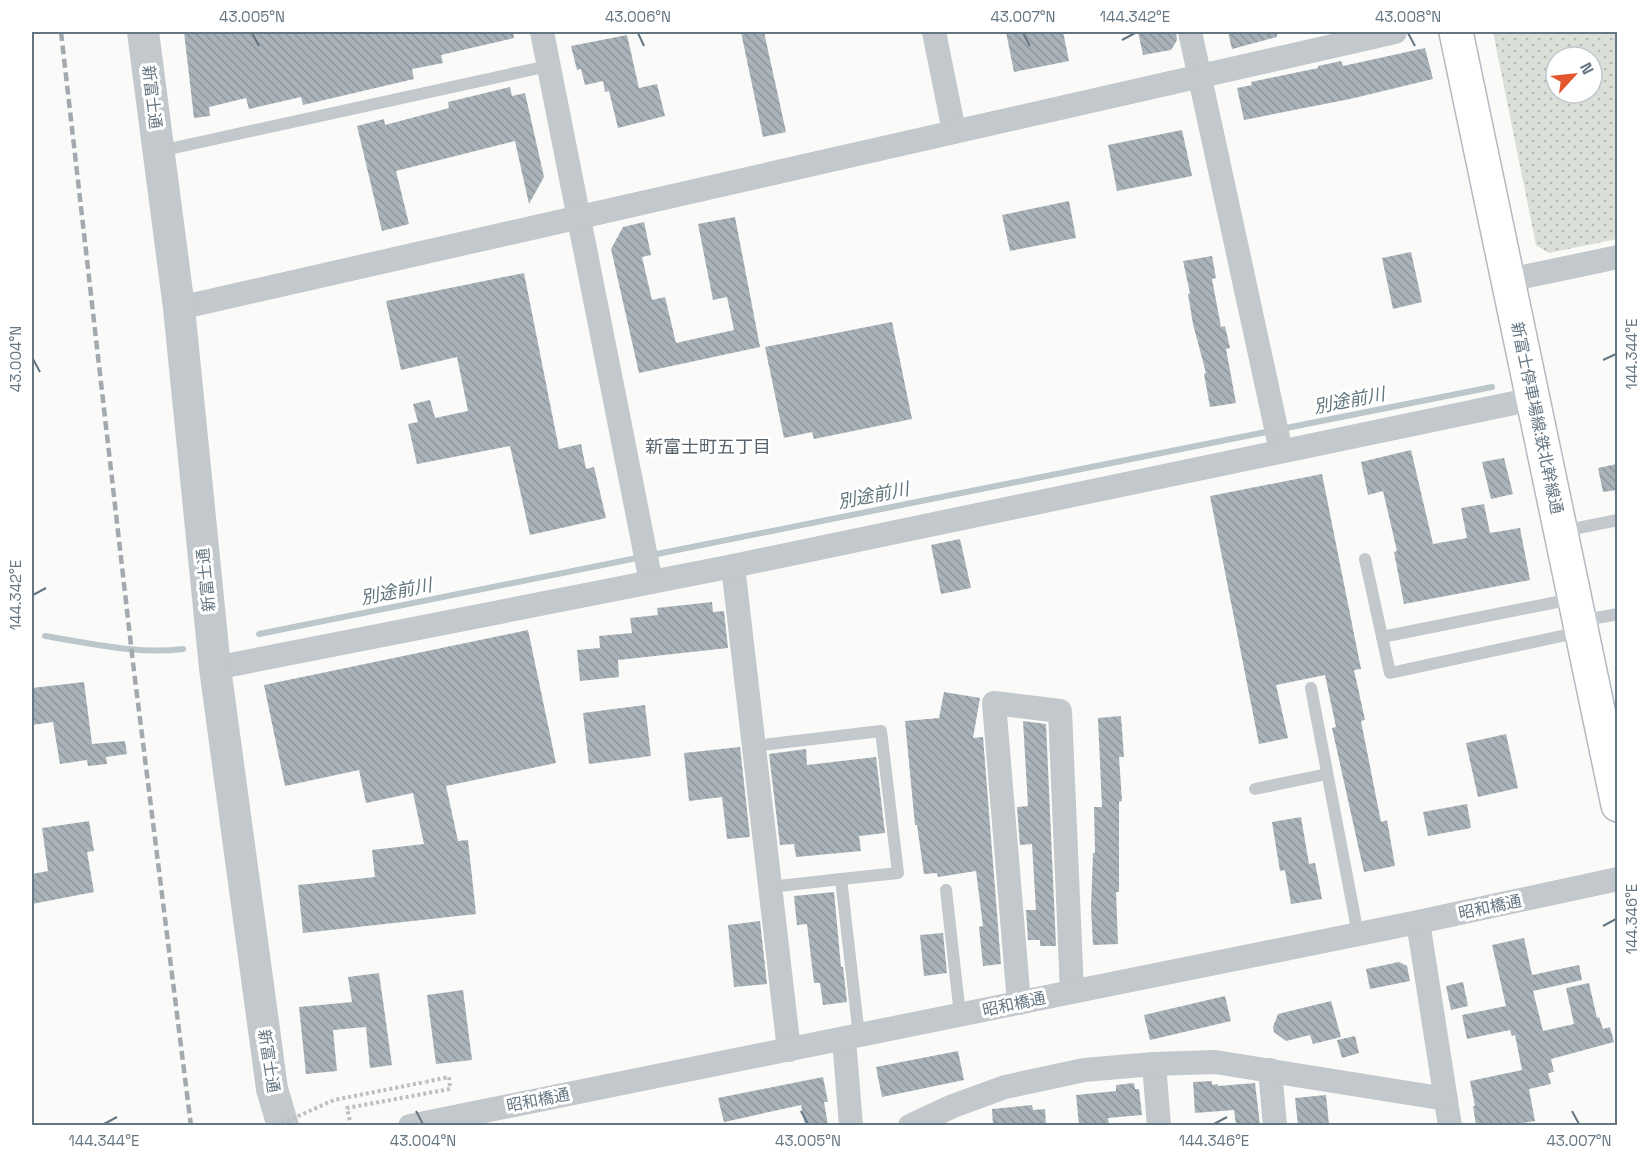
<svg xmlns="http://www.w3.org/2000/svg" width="1649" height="1157" font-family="'Space Grotesk','Noto Sans JP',sans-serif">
<defs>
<pattern id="park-dots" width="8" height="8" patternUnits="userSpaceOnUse" patternTransform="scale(1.5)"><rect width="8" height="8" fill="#dadfd7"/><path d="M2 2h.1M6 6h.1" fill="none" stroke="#b4b9b4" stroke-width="1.8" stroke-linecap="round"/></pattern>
<pattern id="building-back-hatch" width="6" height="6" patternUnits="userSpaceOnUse" patternTransform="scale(1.5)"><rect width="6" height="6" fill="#aab3b9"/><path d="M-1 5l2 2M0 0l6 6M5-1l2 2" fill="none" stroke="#8e969c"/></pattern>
</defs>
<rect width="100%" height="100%" fill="#fafaf8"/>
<path fill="url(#park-dots)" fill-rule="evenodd" d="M1493 32H1617V239L1549 253 1536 245ZM1556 57H1592V93H1556Z"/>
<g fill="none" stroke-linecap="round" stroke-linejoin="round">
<g stroke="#bbc7cb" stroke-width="6">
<path d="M1281 429 1492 387"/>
<path d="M652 555 1271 431"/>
<path d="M259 634 642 557"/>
<path d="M45 636C90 643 138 655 183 649"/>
</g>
</g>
<g fill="url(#building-back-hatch)">
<path d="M184 32H513L514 38 441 55 443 63 412 69 414 79 303 105 301 97 249 109 246 98 209 107 210 116 194 118Z"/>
<path d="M741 32H764L786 132 763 137Z"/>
<path d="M1006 32H1063L1069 61 1014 72Z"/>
<path d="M1138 32H1176L1177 40 1171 50 1143 55Z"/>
<path d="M1228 32H1277V37L1232 49Z"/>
<path d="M627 35 639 88 657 84 665 116 618 128 609 91 605 92 603 81 585 85 581 69 577 70 571 46Z"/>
<path d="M1425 48 1433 79 1350 99 1244 120 1237 88 1252 85 1251 82 1318 68V66L1341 61 1343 66Z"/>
<path d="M510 87 512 96 525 93 544 177 529 204 515 141 396 171 409 224 382 231 357 126 384 119 385 125 449 108 448 102Z"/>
<path d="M1182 130 1192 176 1117 191 1108 145Z"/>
<path d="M1069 201 1076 238 1010 251 1002 215Z"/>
<path d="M735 217 760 347 639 373 611 249 623 227 644 222 651 255 642 257 652 300 665 297 676 343 734 330 727 297 713 300 698 224Z"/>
<path d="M1411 252 1422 302 1393 309 1382 258Z"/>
<path d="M1212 256 1216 278 1212 279 1221 327 1225 326 1230 348 1226 349 1236 403 1210 407 1204 374 1206 373 1193 324 1188 294 1190 293 1183 261Z"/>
<path d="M524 273 559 449 581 444 586 469 594 467 606 518 530 535 510 446 417 464 408 424 418 422 413 404 430 400 435 418 468 411 457 357 401 370 386 301Z"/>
<path d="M892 322 912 419 814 439 812 432 784 438 765 347Z"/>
<path d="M1411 450 1433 544 1467 538 1461 508 1484 504 1490 533 1520 528 1530 580 1404 604 1394 552 1397 551 1383 491 1368 495 1361 462Z"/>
<path d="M1504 458 1513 494 1491 499 1482 462Z"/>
<path d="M1617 464V490L1603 492 1598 468Z"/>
<path d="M1322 474 1361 669 1354 670 1365 720 1361 721 1381 822 1387 820 1395 866 1364 872 1332 728 1336 727 1325 675 1276 685 1288 738 1259 744 1210 496Z"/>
<path d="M960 539 971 588 941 594 931 545Z"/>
<path d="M712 602 713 612 724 611 728 648 618 660 619 677 580 681 577 650 600 648 599 636 632 633 630 618 658 615 657 608Z"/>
<path d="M528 630 556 763 446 786 458 841 468 840 476 914 303 933 298 885 375 877 372 850 424 844 413 793 366 803 359 770 285 786 264 685Z"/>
<path d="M84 682 92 744 125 741 127 754 106 757 107 764 88 766 87 760 60 764 53 722 32 725V688Z"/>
<path d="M944 692 980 698 973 738 983 737 1001 964 983 966 979 927 983 926 976 871 938 877 937 873 924 874 917 825H915L905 721 939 718Z"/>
<path d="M645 705 651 756 589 764 583 713Z"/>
<path d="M1121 716 1124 757H1119L1122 801 1119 802V892H1116L1118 944 1093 945 1091 907 1093 853H1095L1094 807H1102L1098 718Z"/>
<path d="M1023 721 1046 724 1056 946H1040V940H1028L1026 910H1036L1032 844 1020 845 1017 807 1028 806Z"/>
<path d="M1506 734 1518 788 1478 797 1466 743Z"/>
<path d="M740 747 750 837 727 839 722 797 689 801 684 753Z"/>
<path d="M806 749 807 765 876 757 885 833 859 836 861 851 796 857 794 844 780 845 769 754Z"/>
<path d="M1467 804 1471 828 1428 836 1423 812Z"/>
<path d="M1301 817 1309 864 1315 863 1322 899 1291 904 1285 870 1280 871 1272 822Z"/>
<path d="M89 821 94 851 87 852 94 892 32 904V874L48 871 42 828Z"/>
<path d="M834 892 841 967H843L847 1002 823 1005 820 983H814L807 924 797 925 794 896Z"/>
<path d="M760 921 767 984 734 987 728 925Z"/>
<path d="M943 933 947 973 924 976 920 935Z"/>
<path d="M1524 938 1532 975 1579 965 1582 980 1533 991 1543 1031 1574 1024 1566 988 1589 983 1597 1018 1599 1017 1603 1029 1610 1027 1614 1042 1551 1059 1554 1072 1548 1073 1551 1084 1529 1089 1535 1121 1511 1125H1476L1473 1106H1475L1470 1081 1522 1070 1515 1035 1512 1036 1510 1030 1467 1039 1462 1015 1506 1006 1492 945Z"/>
<path d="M1399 962 1407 966 1410 981 1370 989 1366 969Z"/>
<path d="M379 973 392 1065 370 1068 366 1027 333 1030 337 1071 306 1074 299 1007 352 1002 348 977Z"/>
<path d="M1463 982 1468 1006 1451 1010 1446 986Z"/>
<path d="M463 990 472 1060 436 1064 427 995Z"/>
<path d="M1225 996 1231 1021 1150 1040 1144 1015Z"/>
<path d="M1331 1001 1341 1037 1313 1044 1310 1035 1286 1041 1274 1032 1273 1027 1278 1014Z"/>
<path d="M1355 1036 1359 1053 1342 1058 1337 1040Z"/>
<path d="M958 1051 964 1080 882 1097 876 1067Z"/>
<path d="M823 1077 828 1102H824L828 1125H805L801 1105 724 1122 718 1098Z"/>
<path d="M1212 1081V1085L1218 1084V1086L1255 1083 1260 1125H1236L1234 1110 1195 1113 1193 1082Z"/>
<path d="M1134 1083 1135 1089H1139L1142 1115 1108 1118 1109 1125H1079L1076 1095 1116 1091V1085Z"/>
<path d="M1326 1095 1329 1125H1298L1295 1098Z"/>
<path d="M1032 1105 1033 1110 1045 1109 1046 1125H993L992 1109Z"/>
</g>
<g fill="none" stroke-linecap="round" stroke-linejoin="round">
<defs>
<path id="secondary" d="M1456 32 1618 805"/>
</defs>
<use href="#secondary" stroke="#b3babf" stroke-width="36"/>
<path stroke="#bbbfc2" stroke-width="4" stroke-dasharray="3 3" stroke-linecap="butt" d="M351 1126 347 1108 450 1089 449 1077 425 1082"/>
<g stroke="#c3c8cc" stroke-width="12">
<path d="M160 151 548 66"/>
<path d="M1563 531 1618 520"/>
<path d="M1365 559 1390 673 1580 632"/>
<path d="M1580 621 1618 614"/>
<path d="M1382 637 1572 599"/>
<path d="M1311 688 1358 934"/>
<path d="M753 746 881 731 898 873 841 879 859 1036"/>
<path d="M1255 789 1327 774"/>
<path d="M770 887 841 879"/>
<path d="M946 890 960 1015"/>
</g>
<g stroke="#c3c8cc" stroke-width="24">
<path d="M542 32 651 582"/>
<path d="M934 32 954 131"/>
<path d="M1190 32 1281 451"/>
<path d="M1509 280 1618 257"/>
<path d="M179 308 1395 32"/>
<path d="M733 566 789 1050"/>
<path d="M215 668 733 566 1533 399"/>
<path d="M1418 922 1450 1126"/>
<path d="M1019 1003 994 703 1060 711 1072 992"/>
<path d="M844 1039 851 1126"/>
<path d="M1154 1064 1159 1126"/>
<path d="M1270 1070 1275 1126"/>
<path d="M410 1126 1418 922 1618 879"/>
<path d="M910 1126 953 1106 1005 1087 1084 1070 1154 1064 1215 1062 1446 1099"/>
</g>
<path stroke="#c3c8cc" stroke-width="32" d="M143 32 179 308 215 668 272 1089 283 1126"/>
<use href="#secondary" stroke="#fff" stroke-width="33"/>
<path stroke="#a2aab0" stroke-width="4.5" stroke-dasharray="9 4.5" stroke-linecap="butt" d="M61 32 133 663 191 1126"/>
<path stroke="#bbbfc2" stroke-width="4" stroke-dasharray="3 3" stroke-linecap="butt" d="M276 1126 334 1100 425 1082"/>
</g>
<path fill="none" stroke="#657683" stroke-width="2" d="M252 33 259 46M638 33 644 46M1023 33 1030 46M1408 33 1415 46M1122 40 1135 33M33 359 40 372M1603 360 1616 354M33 595 46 588M1603 926 1616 919M416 1111 423 1124M801 1111 808 1124M1572 1111 1579 1124M104 1124 117 1117M1214 1124 1227 1117"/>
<g text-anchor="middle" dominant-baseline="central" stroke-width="6" stroke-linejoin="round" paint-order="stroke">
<g font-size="16" fill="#657683" stroke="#fff">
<text transform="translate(152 97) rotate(83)">新富士通</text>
<text transform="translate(1537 418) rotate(78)">新富士停車場線:鉄北幹線通</text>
<text transform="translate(206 580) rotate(-96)">新富士通</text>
<text transform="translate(1490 907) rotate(-12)">昭和橋通</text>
<text transform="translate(1014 1004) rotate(-12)">昭和橋通</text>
<text transform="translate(269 1061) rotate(81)">新富士通</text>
<text transform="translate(538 1100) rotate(-11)">昭和橋通</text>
</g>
<g font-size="18" font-style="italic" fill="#60757c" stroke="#fff">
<text transform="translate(1349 400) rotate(-11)">別途前川</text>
<text transform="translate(873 495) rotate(-11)">別途前川</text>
<text transform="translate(396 591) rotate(-11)">別途前川</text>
</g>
<g font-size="18" fill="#57646e" stroke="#fff">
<text x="708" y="446">新富士町五丁目</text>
</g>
</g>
<rect width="1649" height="1157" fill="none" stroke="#ffffff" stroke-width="66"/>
<g transform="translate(1574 75) rotate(63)"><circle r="28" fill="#ffffff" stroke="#c1c8cd" stroke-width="1.5"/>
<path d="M0-4.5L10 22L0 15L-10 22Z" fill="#e4572e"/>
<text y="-9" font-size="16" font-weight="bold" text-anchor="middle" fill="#657683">N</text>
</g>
<rect x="33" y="33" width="1583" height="1091" fill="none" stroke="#657683" stroke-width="2"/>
<g font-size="15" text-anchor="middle" fill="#657683">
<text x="252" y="22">43.005°N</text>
<text x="638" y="22">43.006°N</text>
<text x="1023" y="22">43.007°N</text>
<text x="1135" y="22">144.342°E</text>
<text x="1408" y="22">43.008°N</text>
<text transform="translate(1632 354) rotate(-90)" y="5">144.344°E</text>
<text transform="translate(16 359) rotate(-90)" y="5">43.004°N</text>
<text transform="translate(16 595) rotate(-90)" y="5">144.342°E</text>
<text transform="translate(1632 919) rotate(-90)" y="5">144.346°E</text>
<text x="104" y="1146">144.344°E</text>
<text x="423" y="1146">43.004°N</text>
<text x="808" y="1146">43.005°N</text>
<text x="1214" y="1146">144.346°E</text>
<text x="1579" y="1146">43.007°N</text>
</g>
</svg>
